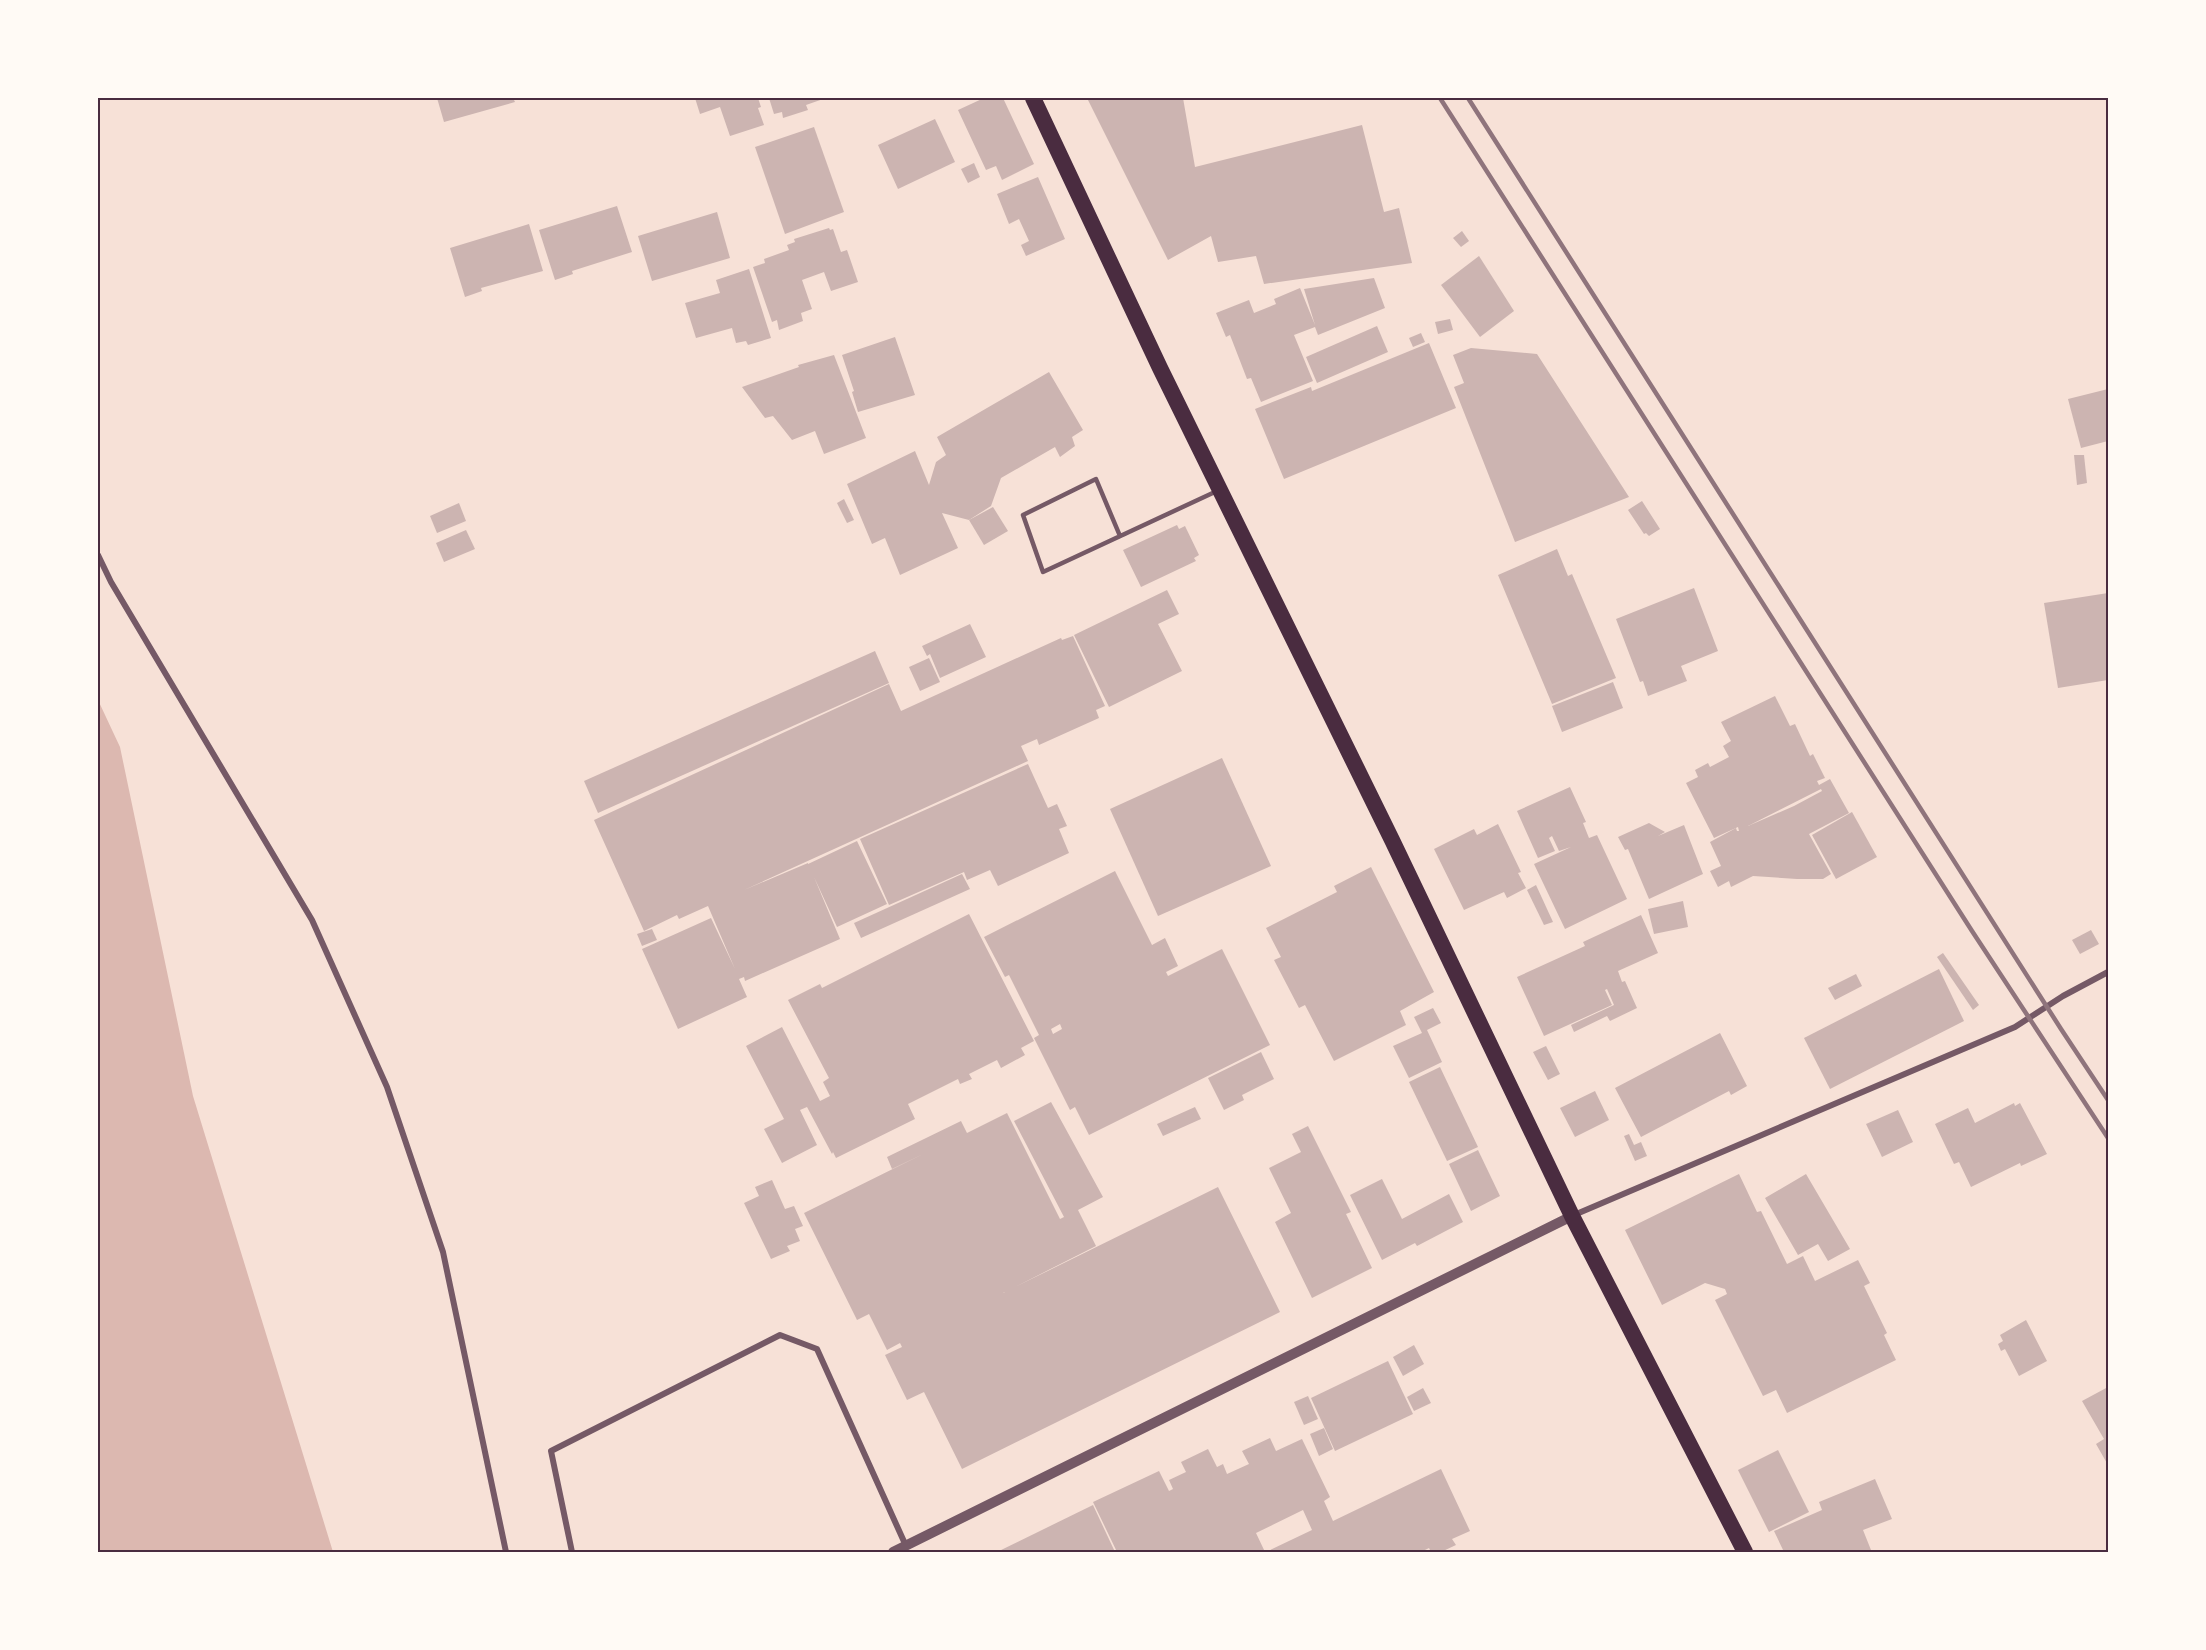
<svg xmlns="http://www.w3.org/2000/svg" width="2206" height="1650" font-family="'Open Sans',sans-serif">
<rect width="100%" height="100%" fill="#f7e1d7"/>
<path fill="#dcb8b0" d="M98 700 120 747 193 1096 333 1552H98Z"/>
<g fill="#ccb4b1" fill-rule="evenodd">
<path d="M437 98H513L515 102 444 122Z"/>
<path d="M695 98H758L761 107 758 108 764 125 730 136 720 107 700 114Z"/>
<path d="M769 98H826L806 105 808 110 783 118 782 112 774 114Z"/>
<path d="M984 98H1003L1034 164 1002 180 996 166 986 170 958 110Z"/>
<path d="M1087 98H1183L1195 167 1362 125 1384 212 1399 208 1412 263 1264 284 1256 256 1218 262 1211 236 1168 260Z"/>
<path d="M935 119 955 162 898 189 878 145Z"/>
<path d="M814 127 844 212 785 234 755 147Z"/>
<path d="M974 163 980 177 968 183 961 169Z"/>
<path d="M1038 177 1065 239 1026 256 1021 245 1029 241 1019 219 1009 224 997 194Z"/>
<path d="M617 206 632 252 572 271 573 274 555 280 539 230Z"/>
<path d="M717 212 730 258 652 281 638 236Z"/>
<path d="M529 224 543 271 481 288 482 291 465 297 450 248Z"/>
<path d="M829 228 830 230 833 229 841 252 847 250 858 282 831 291 824 272 802 280 812 309 801 313 803 321 779 330 777 320 772 322 753 267 765 263 764 259 789 250 787 245 795 242 794 239Z"/>
<path d="M1462 231 1469 241 1461 247 1453 238Z"/>
<path d="M1479 256 1514 311 1480 337 1441 285Z"/>
<path d="M749 269 771 338 748 345 746 341 736 343 732 328 696 338 685 303 720 293 716 280Z"/>
<path d="M1374 278 1385 308 1318 335 1315 327 1294 335 1313 381 1261 402 1251 378 1247 379 1230 335 1226 337 1216 313 1249 300 1254 313 1276 304 1274 299 1300 288 1315 325 1304 289Z"/>
<path d="M1450 319 1453 330 1438 334 1435 322Z"/>
<path d="M1377 326 1388 352 1317 383 1306 357Z"/>
<path d="M1421 333 1425 342 1413 347 1409 338Z"/>
<path d="M895 337 915 395 858 412 852 392 854 391 842 355Z"/>
<path d="M1429 343 1456 408 1284 479 1255 409 1311 387 1312 391Z"/>
<path d="M1471 348 1537 354 1629 497 1515 542 1454 387 1464 383 1453 355Z"/>
<path d="M834 355 866 438 824 454 815 431 792 440 773 416 765 418 742 387 799 367 798 365Z"/>
<path d="M1049 372 1083 430 1072 437 1075 446 1060 457 1055 447 1001 478 991 506 969 520 942 513 958 548 900 575 885 538 872 544 847 484 915 451 929 485 936 462 946 455 937 437Z"/>
<path d="M2108 389V441L2081 448 2068 399Z"/>
<path d="M2074 455H2084L2087 483 2077 485Z"/>
<path d="M844 499 854 520 847 523 837 503Z"/>
<path d="M1642 501 1660 529 1649 536 1646 533 1644 534 1628 510Z"/>
<path d="M459 503 466 521 437 533 430 516Z"/>
<path d="M993 507 1008 531 984 545 969 520Z"/>
<path d="M1177 525 1179 529 1185 526 1199 555 1194 558 1196 561 1141 587 1123 550Z"/>
<path d="M466 530 475 549 444 562 436 543Z"/>
<path d="M1557 549 1568 576 1572 574 1616 678 1552 704 1498 575Z"/>
<path d="M1694 588 1718 651 1681 666 1687 681 1648 696 1643 681 1640 682 1616 619Z"/>
<path d="M1167 590 1179 614 1158 624 1182 671 1109 707 1074 635Z"/>
<path d="M2108 593V680L2058 688 2044 603Z"/>
<path d="M970 624 986 657 940 678 930 654 927 656 922 646Z"/>
<path d="M1073 636 1105 706 1096 710 1099 718 1039 745 1037 739 1021 746 1028 761 744 890 808 863V864L857 841 887 904 837 927 814 877 840 939 745 981 744 977 739 979 747 997 678 1029 642 949 711 918 735 969 708 906 679 919 677 915 644 931 594 820 889 684 901 711 1061 638 1062 640Z"/>
<path d="M875 651 889 683 598 813 584 781Z"/>
<path d="M929 658 940 682 920 691 909 667Z"/>
<path d="M1613 682 1623 708 1562 732 1552 706Z"/>
<path d="M1775 696 1790 726 1795 724 1810 756 1813 754 1825 778 1817 781 1819 785 1830 779 1849 813 1809 834 1831 874 1823 879H1797L1753 876 1731 887 1729 881 1718 887 1710 871 1721 866 1710 842 1736 828 1737 831H1739L1738 827 1714 838 1686 783 1698 777 1695 770 1708 763 1710 767 1729 757 1723 746 1731 741 1721 722ZM1821 789 1822 791 1794 806 1748 826Z"/>
<path d="M1222 758 1271 866 1158 916 1110 809Z"/>
<path d="M1028 764 1048 808 1057 804 1067 826 1059 829 1069 853 998 886 990 870 967 880 964 872 889 905 860 839Z"/>
<path d="M1570 787 1586 822 1583 823 1589 838 1597 835 1627 899 1565 929 1534 864 1571 847 1559 851 1552 836 1549 838 1555 851 1538 858 1517 811Z"/>
<path d="M1852 812 1877 857 1836 879 1812 835Z"/>
<path d="M1649 823 1665 832 1658 836 1684 825 1703 874 1649 899 1628 849 1625 850 1618 837Z"/>
<path d="M1498 824 1521 872 1518 873 1526 888 1507 898 1504 892 1464 910 1434 849 1474 829 1477 835Z"/>
<path d="M1371 867 1434 992 1400 1011 1406 1025 1334 1061 1305 1005 1299 1008 1274 960 1281 957 1266 928 1337 892 1334 886Z"/>
<path d="M1115 871 1152 945 1165 938 1178 966 1166 972 1168 976 1222 949 1270 1045 1089 1135 1075 1107 1070 1110 1034 1038 1039 1035 1009 975 1005 977 984 937ZM1060 1024 1062 1029 1053 1034 1051 1029Z"/>
<path d="M962 874 970 889 861 938 854 923Z"/>
<path d="M1536 885 1553 922 1544 925 1527 890Z"/>
<path d="M1683 901 1688 927 1654 934 1648 909Z"/>
<path d="M969 914 1034 1041 1021 1048 1025 1055 1001 1068 997 1060 969 1074 972 1079 960 1084 958 1079 908 1104 915 1119 836 1158 833 1152 832 1154 807 1107 800 1110 817 1145 782 1163 764 1129 784 1119 746 1046 782 1027 820 1101 830 1096 823 1082 829 1078 788 1000 820 984 822 988Z"/>
<path d="M1641 915 1658 953 1618 971 1622 982 1625 981 1637 1008 1610 1021 1607 1016 1574 1032 1571 1025 1614 1005 1607 989 1605 990 1612 1005 1544 1036 1517 977 1585 946 1583 942Z"/>
<path d="M652 929 657 940 642 946 637 934Z"/>
<path d="M2091 930 2099 944 2080 954 2072 940Z"/>
<path d="M1943 953 1979 1005 1973 1010 1937 957Z"/>
<path d="M1939 969 1964 1021 1830 1089 1804 1038Z"/>
<path d="M1856 974 1862 986 1835 1000 1828 988Z"/>
<path d="M1433 1008 1441 1023 1427 1030 1442 1062 1409 1078 1393 1046 1422 1033 1414 1017Z"/>
<path d="M1720 1033 1747 1086 1731 1095 1729 1091 1641 1137 1615 1088Z"/>
<path d="M1546 1046 1560 1074 1548 1080 1533 1052Z"/>
<path d="M1261 1052 1274 1079 1242 1095 1244 1100 1224 1110 1208 1078Z"/>
<path d="M1440 1067 1478 1147 1447 1161 1409 1082Z"/>
<path d="M1595 1091 1609 1120 1575 1137 1560 1108Z"/>
<path d="M1051 1102 1103 1197 1078 1210 1096 1246 1003 1293 1218 1187 1280 1312 962 1469 924 1392 907 1400 885 1355 902 1347 900 1343 887 1350 869 1314 857 1320 804 1213 923 1154 892 1169 887 1157 961 1121 967 1133 1007 1113 1060 1219 1064 1217 1014 1121Z"/>
<path d="M2014 1103 2015 1106 2020 1103 2047 1154 2021 1166 2020 1163 1971 1187 1959 1162 1954 1164 1935 1124 1968 1108 1975 1123Z"/>
<path d="M1195 1107 1201 1119 1163 1136 1157 1124Z"/>
<path d="M1898 1110 1913 1142 1882 1157 1866 1124Z"/>
<path d="M1308 1126 1351 1212 1346 1214 1372 1268 1312 1298 1275 1222 1291 1213 1269 1168 1301 1152 1292 1134Z"/>
<path d="M1629 1134 1634 1145 1641 1142 1647 1156 1635 1161 1624 1136Z"/>
<path d="M1478 1150 1500 1196 1471 1211 1449 1164Z"/>
<path d="M1739 1174 1757 1212 1761 1211 1787 1264 1803 1256 1815 1281 1858 1260 1870 1283 1864 1286 1887 1333 1884 1335 1896 1360 1787 1413 1776 1390 1763 1396 1715 1300 1727 1294 1725 1289 1705 1283 1662 1305 1625 1230Z"/>
<path d="M1806 1174 1850 1249 1828 1261 1818 1244 1798 1255 1765 1198Z"/>
<path d="M1382 1179 1402 1219 1449 1194 1463 1222 1417 1246 1415 1243 1382 1260 1350 1195Z"/>
<path d="M772 1180 785 1209 794 1206 803 1226 795 1229 800 1241 787 1246 790 1251 771 1259 744 1203 759 1196 755 1187Z"/>
<path d="M2026 1320 2047 1361 2019 1376 2005 1349 2001 1351 1998 1344 2003 1341 2000 1335Z"/>
<path d="M1414 1345 1424 1364 1403 1376 1393 1357Z"/>
<path d="M1388 1361 1413 1414 1335 1451 1311 1398Z"/>
<path d="M2108 1387V1465L2096 1444 2104 1439 2082 1401Z"/>
<path d="M1423 1388 1431 1403 1414 1411 1407 1397Z"/>
<path d="M1308 1396 1318 1419 1304 1425 1294 1402Z"/>
<path d="M1324 1428 1333 1449 1319 1456 1310 1434Z"/>
<path d="M1270 1438 1276 1451 1302 1439 1330 1497 1324 1501 1333 1521 1441 1469 1470 1531 1452 1539 1456 1545 1441 1552H1431L1429 1548 1421 1552H1266L1312 1530 1303 1510 1256 1533 1265 1552H1117L1093 1502 1159 1471 1169 1491 1173 1489 1169 1480 1186 1472 1181 1462 1208 1449 1217 1467 1223 1464 1227 1474 1249 1464 1242 1451Z"/>
<path d="M1778 1450 1809 1512 1769 1532 1738 1470Z"/>
<path d="M1875 1479 1892 1519 1863 1530 1871 1550 1864 1552H1784L1774 1531 1822 1510 1819 1502Z"/>
<path d="M1093 1505 1115 1552H997Z"/>
</g>
<g fill="none" stroke-linecap="round" stroke-linejoin="round">
<path stroke="#755966" stroke-width="4.5" d="M1120 536 1096 479 1023 515 1043 572 1217 491"/>
<g stroke="#755966" stroke-width="6">
<path d="M98 555 111 582 312 920 387 1087 443 1252 506 1552"/>
<path d="M1574 1215 2015 1027 2063 996 2108 972"/>
<path d="M572 1552 551 1451 780 1335 817 1349 906 1546"/>
</g>
<path stroke="#755966" stroke-width="10" d="M893 1552 1572 1216"/>
<path stroke="#4a2c40" stroke-width="16" d="M1033 98 1160 368 1392 840 1572 1216 1745 1552"/>
<g stroke="#8f747c" stroke-width="4.5">
<path d="M1440 98 1972 931 2108 1138"/>
<path d="M1468 98 2061 1029 2108 1100"/>
</g>
</g>
<rect width="2206" height="1650" fill="none" stroke="#fffaf5" stroke-width="198"/>
<rect x="99" y="99" width="2008" height="1452" fill="none" stroke="#4a2c40" stroke-width="2"/>
</svg>
